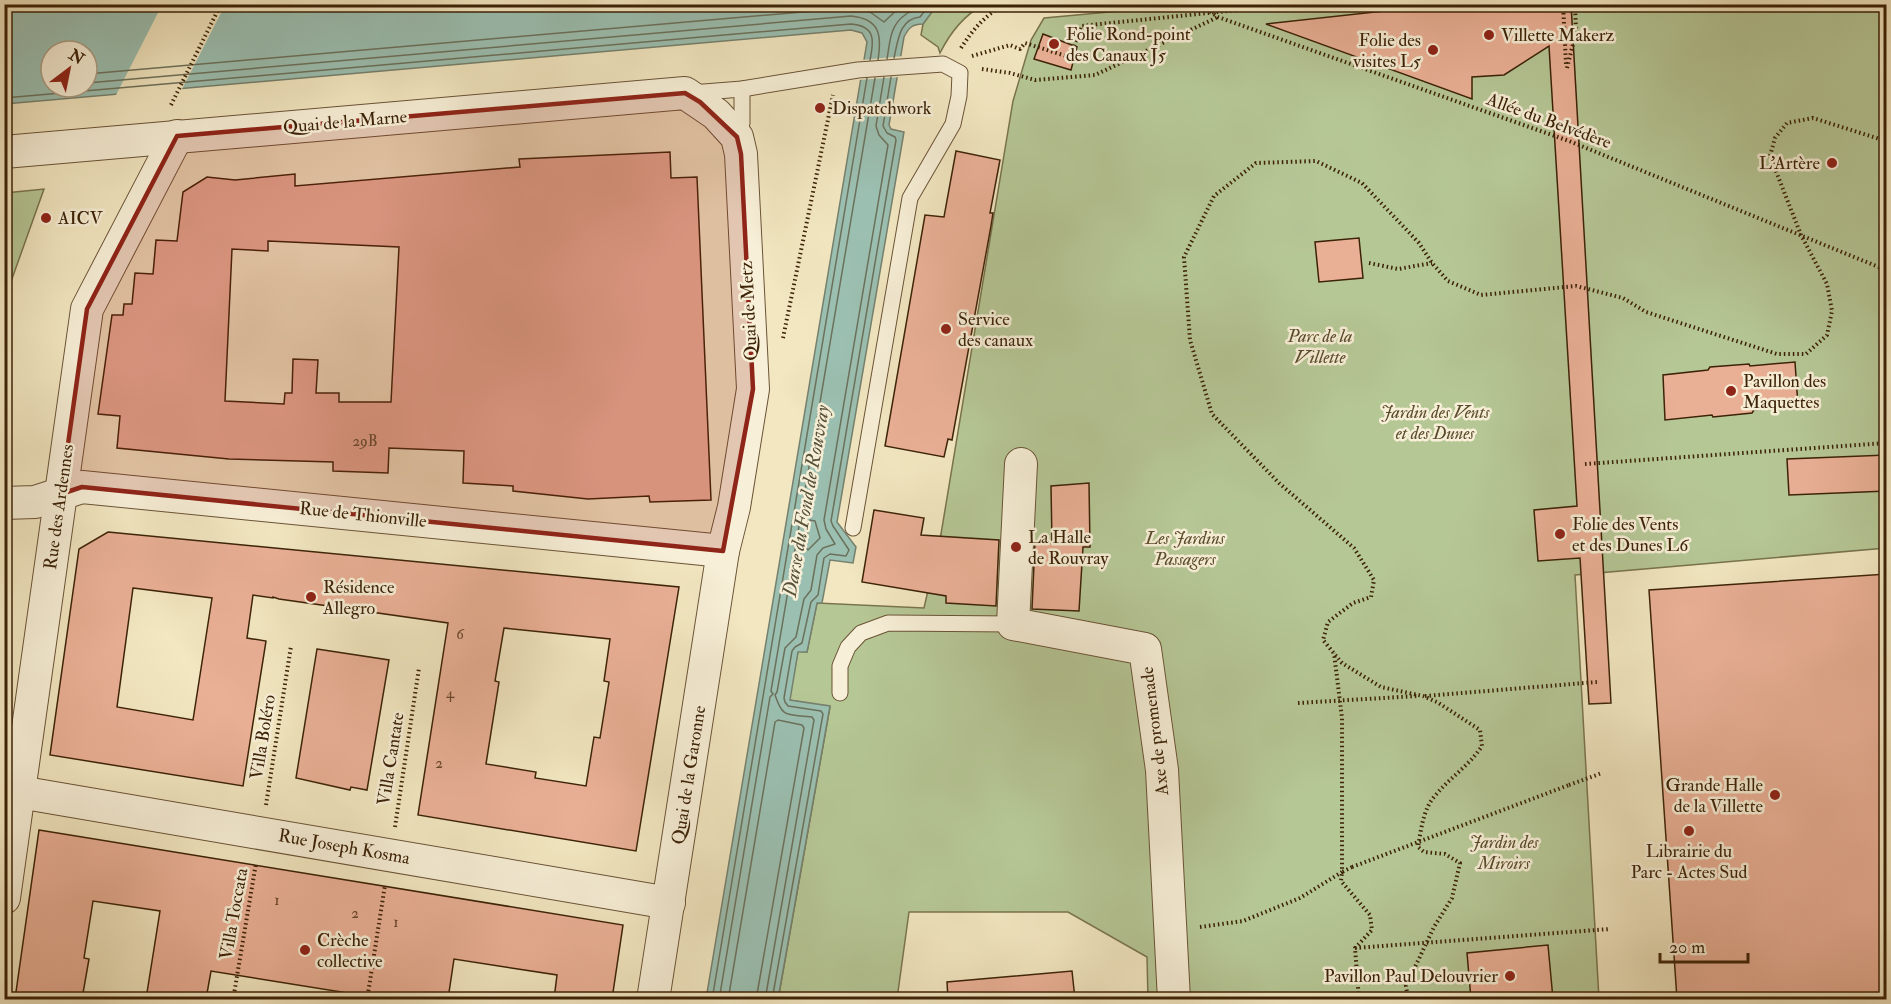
<svg xmlns="http://www.w3.org/2000/svg" width="1891" height="1004" font-family="'IM FELL Double Pica',serif">
<rect width="100%" height="100%" fill="#f2e7c1"/>
<filter id="stains"><feTurbulence type="fractalNoise" baseFrequency=".00333" numOctaves="4"/><feColorMatrix values="0 0 0 0 .2 0 0 0 0 .09 0 0 0 0 .02 0 0 0 .5 -.17"/></filter>
<radialGradient id="worn" r=".72"><stop offset=".6" stop-color="#630" stop-opacity="0"/><stop offset="1" stop-color="#630" stop-opacity=".3"/></radialGradient>
<g fill="#b6c796" stroke="#79744e" stroke-width="1.5">
<path d="M1197 4 1886 5V548L1575 575 1599 999H1148L1147 957 1068 912H909L897 999 778 1000 830 707 789 700 798 651 807 652 817 603 924 608 941 534 1013 101 1031 40 1044 18Z"/>
<path d="M937 5H983C963 16 950 33 940 53L938 47 921 35 923 24Z"/>
<path d="M44 189 8 290 5 297V193Z"/>
</g>
<path fill="#9bc0b2" stroke="#75816e" stroke-width="1.5" fill-rule="evenodd" d="M5 5H937L923 24C913 24 909 27 904 37L889 125 891 129 904 132 837 522 856 547 853 563 830 560 822 603H817L807 652H798L790 700 830 706 778 999H706L867 42 862 33 851 30 5 104ZM51 51H87V87H51Z"/>
<g fill="#f2e7c1">
<path d="M162 5H225L181 91 115 97Z"/>
<path d="M904 56 900 77 858 80 861 60Z"/>
</g>
<g fill="none" stroke-linecap="round" stroke-linejoin="round">
<g stroke="#6c715c" stroke-width="1.5">
<path d="M894 58C898 41 899 19 920 17L930 4"/>
<path d="M887 59C890 42 890 25 905 15 910 10 916 11 920 4"/>
<path d="M87 74 849 8 870 12 884 22 903 4"/>
<path d="M87 83 851 16C880 19 882 35 878 60"/>
<path d="M4 98 851 24C876 26 874 41 870 60"/>
<path d="M810 520 815 521 820 538 808 550 805 547Z"/>
<path d="M712 1000 867 78"/>
<path d="M719 1000 770 697 773 694 771 691 875 78"/>
<path d="M728 1000 775 722 778 720 802 725 804 728 756 1000"/>
<path d="M765 1000 814 720 812 717C787 714 783 719 775 695L777 692 785 648 796 637 804 599 811 590 817 555 823 548 835 544 826 529 824 520 888 145 879 135 876 126 884 77"/>
<path d="M772 1000 823 714 821 711 788 706 785 702 784 698 792 651 795 647 802 643 811 602 818 595 824 558 830 554 846 556 849 550 833 526 831 521 896 140 895 137 887 133 883 126 891 77"/>
</g>
</g>
<g fill="#eab096" stroke="#3c2207" stroke-width="1.5" fill-rule="evenodd">
<path d="M1448 4H1571L1611 703 1589 704 1580 558 1538 561 1534 510 1577 506 1549 46 1504 75 1472 77V99L1266 24Z"/>
<path d="M1043 34 1077 47 1071 70 1034 59Z"/>
<path d="M956 151 1000 160 990 213H993L991 226 952 440 948 439 944 457 885 446 925 215 944 217Z"/>
<path d="M670 152 671 178 697 177 711 500 650 502 649 496 588 499 513 491V486L463 483 464 451 389 448 388 473 333 471V462L229 459 117 448 120 416 98 414 112 315H123L124 304H132L135 273 153 274 156 240 177 241 183 192 207 177 235 180 295 174V186L520 167 519 159ZM268 241 399 247 391 402H339V393H316L318 360 293 359 292 393H285L284 404 225 401 232 249 268 251Z"/>
<path d="M1359 238 1363 278 1319 282 1315 242Z"/>
<path d="M1795 362 1798 406 1754 410 1752 413 1713 417 1712 415 1665 420 1663 375 1708 370 1710 367 1749 364 1750 366Z"/>
<path d="M1887 455V491L1789 495 1787 459Z"/>
<path d="M1089 483 1090 547H1083L1079 611 1032 609 1035 542 1052 543 1051 486Z"/>
<path d="M874 510 924 518 921 535 999 540 996 606 946 603V596L862 582Z"/>
<path d="M108 532 679 587 636 851 418 815 448 623 279 599 273 597V598L253 595 247 638 266 641 243 786 50 755 79 549ZM133 588 212 598 193 720 117 707ZM504 628 610 639 604 681 609 682 600 738 594 737 586 786 535 778 536 772 486 764 499 682 495 681Z"/>
<path d="M1887 574V999H1677L1649 590Z"/>
<path d="M317 649 389 660 367 790 351 787 350 790 296 778Z"/>
<path d="M39 830 623 925 612 999H554L557 975 454 959 448 999H385L211 971 206 999H146L160 911 93 901 84 958 89 959 82 999H15Z"/>
<path d="M1548 945 1553 999H1471L1467 953Z"/>
<path d="M1072 971 1075 999H948L947 982Z"/>
</g>
<g fill="none" stroke-linecap="round" stroke-linejoin="round">
<defs>
<g id="lane">
<path d="M691 93 742 89 858 70 943 64 960 73 959 96 953 124 910 198 853 528"/>
<path d="M737 137 742 123V89"/>
<path d="M840 693V666L848 647 861 633 888 623 1013 624"/>
</g>
<g id="street">
<path d="M4 152 685 93 716 114 737 137 741 154 753 389 734 507 723 551 653 1000"/>
<path d="M1021 464 1013 624 1145 649 1162 770 1174 1000"/>
<path d="M4 503 35 502 82 487 723 551"/>
<path d="M19 792 669 903"/>
<path d="M4 898 87 309 177 136"/>
</g>
</defs>
<use href="#lane" stroke="#6a5336" stroke-width="17"/>
<use href="#street" stroke="#6a5336" stroke-width="34"/>
<g stroke="#3c2207" stroke-width="4" stroke-dasharray="1.5 3" stroke-linecap="butt">
<path d="M1199 4 1218 17 1569 141 1886 270"/>
<path d="M1563 4 1566 64"/>
<path d="M961 48C973 29 985 16 1004 4"/>
<path d="M972 56 1010 45 1020 49 1025 43 1069 57 1074 46"/>
<path d="M1567 68 1576 32 1575 4"/>
<path d="M982 69 1010 73 1035 80 1095 75 1218 17"/>
<path d="M171 105 221 4"/>
<path d="M1369 263 1398 269 1432 263"/>
<path d="M783 338 833 95"/>
<path d="M1585 464 1886 443"/>
<path d="M1425 696 1597 682"/>
<path d="M1298 703 1417 696"/>
<path d="M1569 785 1602 773"/>
<path d="M266 805 291 646"/>
<path d="M395 827 419 668"/>
<path d="M1352 867 1342 872 1341 881 1370 915 1372 930 1355 948 1359 1000"/>
<path d="M1200 927 1243 921 1300 898 1342 872V718L1334 653"/>
<path d="M1355 948 1610 929"/>
<path d="M233 1000 256 863"/>
<path d="M367 1000 385 885"/>
<path d="M1408 1000 1406 986 1434 927 1452 898 1460 863 1445 854 1424 852 1418 847C1421 830 1423 810 1434 797 1449 778 1469 766 1482 746L1480 730 1437 702 1423 696 1381 687 1342 663 1323 640 1328 622 1353 603 1371 597 1374 580 1354 548 1279 483 1212 414 1190 340 1184 257 1214 196 1256 163 1316 161 1362 183 1419 243 1432 263 1448 281 1481 295 1576 286 1623 298 1646 312 1777 354H1806L1827 335 1832 311 1827 284 1801 235 1770 156 1775 138 1787 123 1813 118 1886 141"/>
</g>
<use href="#lane" stroke="#f7efd7" stroke-width="15"/>
<use href="#street" stroke="#f7efd7" stroke-width="32"/>
<g stroke="#3c2207" stroke-width="4" stroke-dasharray="1.5 3" stroke-linecap="butt">
<path d="M1074 46 1081 26 1296 4"/>
<path d="M1352 867 1569 785"/>
</g>
</g>
<path fill="#8f2418" fill-opacity="0.2" stroke="#8f2418" stroke-width="4.5" stroke-linejoin="round" d="M685 93 700 102 737 137 741 154 753 389 723 551 82 487 61 494 87 309 177 136Z"/>
<g fill="#8f2418" stroke="#f7efd7" stroke-width="2">
<circle cx="1489" cy="35" r="6"/>
<circle cx="1054" cy="44" r="6"/>
<circle cx="1433" cy="50" r="6"/>
<circle cx="820" cy="108" r="6"/>
<circle cx="1832" cy="163" r="6"/>
<circle cx="46" cy="218" r="6"/>
<circle cx="946" cy="329" r="6"/>
<circle cx="1731" cy="391" r="6"/>
<circle cx="1560" cy="534" r="6"/>
<circle cx="1016" cy="547" r="6"/>
<circle cx="311" cy="597" r="6"/>
<circle cx="1775" cy="795" r="6"/>
<circle cx="1689" cy="831" r="6"/>
<circle cx="305" cy="950" r="6"/>
<circle cx="1510" cy="976" r="6"/>
</g>
<g text-anchor="middle" dominant-baseline="central" stroke-width="5" stroke-linejoin="round" paint-order="stroke">
<g font-size="15" fill="#68462b">
<text x="365" y="441">29B</text>
<text x="460" y="634">6</text>
<text x="450" y="693">4</text>
<text x="439" y="763">2</text>
<text x="277" y="900">1</text>
<text x="355" y="913">2</text>
<text x="396" y="922">1</text>
</g>
<g font-size="18" fill="#3c2207" stroke="#f7efd7" text-anchor="start">
<text x="1066" y="34">Folie Rond-point<tspan x="1066" dy="21">des Canaux J5</tspan></text>
<text x="1501" y="35">Villette Makerz</text>
<text x="1421" y="40" text-anchor="end">Folie des<tspan x="1421" dy="21">visites L5</tspan></text>
<text x="832" y="108">Dispatchwork</text>
<text x="1820" y="163" text-anchor="end">L'Artère</text>
<text x="58" y="218">AICV</text>
<text x="958" y="319">Service<tspan x="958" dy="21">des canaux</tspan></text>
<text x="1743" y="381">Pavillon des<tspan x="1743" dy="21">Maquettes</tspan></text>
<text x="1572" y="524">Folie des Vents<tspan x="1572" dy="21">et des Dunes L6</tspan></text>
<text x="1028" y="537">La Halle<tspan x="1028" dy="21">de Rouvray</tspan></text>
<text x="323" y="587">Résidence<tspan x="323" dy="21">Allegro</tspan></text>
<text x="1763" y="785" text-anchor="end">Grande Halle<tspan x="1763" dy="21">de la Villette</tspan></text>
<text x="1689" y="851" text-anchor="middle">Librairie du<tspan x="1689" dy="21">Parc - Actes Sud</tspan></text>
<text x="317" y="940">Crèche<tspan x="317" dy="21">collective</tspan></text>
<text x="1498" y="976" text-anchor="end">Pavillon Paul Delouvrier</text>
</g>
<g font-size="18" fill="#3c2207" stroke="#f7efd7">
<text transform="translate(1549 121) rotate(20)">Allée du Belvédère</text>
<text transform="translate(345 122) rotate(-5)">Quai de la Marne</text>
<text transform="translate(749 311) rotate(-93)">Quai de Metz</text>
<text transform="translate(59 507) rotate(-82)">Rue des Ardennes</text>
<text transform="translate(363 515) rotate(6)">Rue de Thionville</text>
<text transform="translate(1155 731) rotate(-97)">Axe de promenade</text>
<text transform="translate(263 737) rotate(-81)">Villa Boléro</text>
<text transform="translate(391 759) rotate(-81)">Villa Cantate</text>
<text transform="translate(689 775) rotate(-81)">Quai de la Garonne</text>
<text transform="translate(344 847) rotate(10)">Rue Joseph Kosma</text>
<text transform="translate(234 914) rotate(-80)">Villa Toccata</text>
</g>
<g font-size="18" font-style="italic" fill="#5a4b2b" stroke="#f7efd7">
<text x="1320" y="336">Parc de la<tspan x="1320" dy="21">Villette</tspan></text>
<text x="1435" y="412">Jardin des Vents<tspan x="1435" dy="21">et des Dunes</tspan></text>
<text x="1185" y="538">Les Jardins<tspan x="1185" dy="21">Passagers</tspan></text>
<text x="1504" y="842">Jardin des<tspan x="1504" dy="21">Miroirs</tspan></text>
</g>
<g font-size="20" font-style="italic" fill="#58513a" stroke="#f7efd7">
<text transform="translate(806 501) rotate(-80)">Darse du Fond de Rouvray</text>
</g>
</g>
<rect width="1891" height="1004" fill="none" stroke="#f2e7c1" stroke-width="24"/>
<rect x="6" y="6" width="1879" height="992" fill="none" stroke="#3c2207" stroke-width="3"/>
<rect x="12" y="12" width="1867" height="980" fill="none" stroke="#3c2207" stroke-width="1.5"/>
<g transform="translate(69 69) rotate(32)"><circle r="28" fill="#f7efd7" stroke="#ac9d84" stroke-width="1.5"/>
<path d="M0-4.5L10 22L0 15L-10 22Z" fill="#8f2418"/>
<text y="-9" font-size="16" font-weight="bold" text-anchor="middle" fill="#3c2207">N</text>
</g>
<path d="M1660 953v9h88v-9" fill="none" stroke="#3c2207" stroke-width="3"/>
<text x="1669" y="953" font-size="18" fill="#3c2207" stroke="#f7efd7" stroke-width="4.5" paint-order="stroke">20 m</text>
<rect width="100%" height="100%" filter="url(#stains)"/>
<rect width="100%" height="100%" fill="url(#worn)"/>
</svg>
